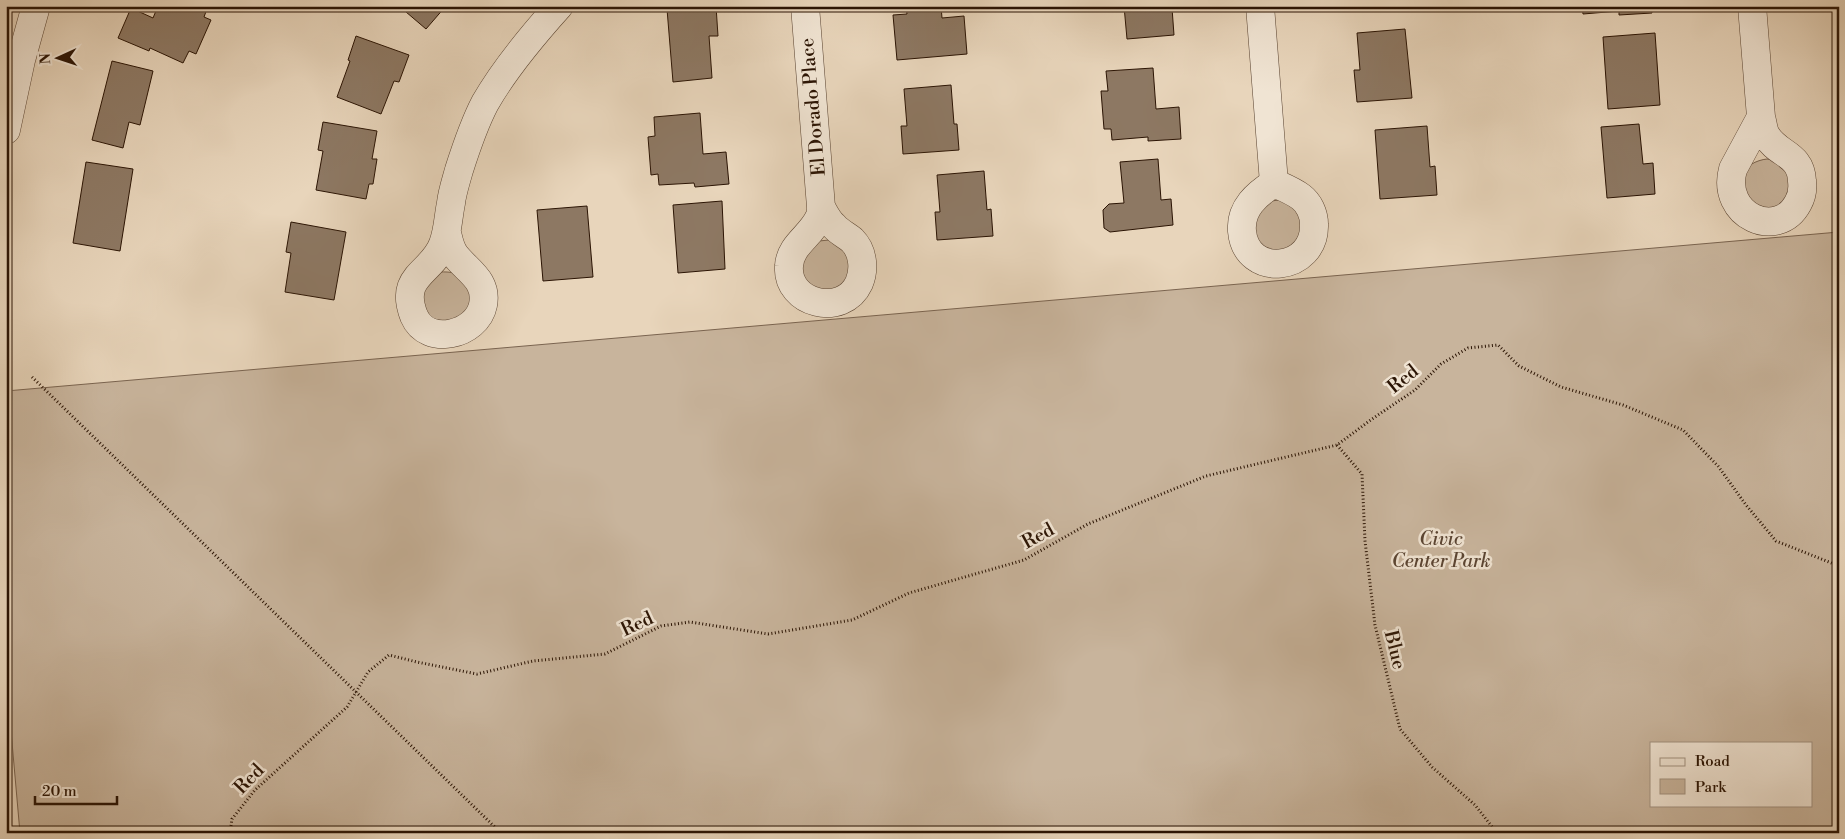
<svg xmlns="http://www.w3.org/2000/svg" width="1845" height="839" font-family="'Libre Bodoni',serif">
<rect width="100%" height="100%" fill="#e8d5bb"/>
<filter id="stains"><feTurbulence type="fractalNoise" baseFrequency=".004" numOctaves="4"/><feColorMatrix values="0 0 0 0 .2 0 0 0 0 .09 0 0 0 0 .02 0 0 0 .5 -.17"/></filter>
<radialGradient id="worn" r=".72"><stop offset=".6" stop-color="#630" stop-opacity="0"/><stop offset="1" stop-color="#630" stop-opacity=".3"/></radialGradient>
<g fill="#c8b49c" stroke="#7a6450" fill-rule="evenodd">
<path d="M1767 159 1775 160 1792 177 1787 202 1772 210 1748 202C1746 195 1742 185 1742 178 1743 166 1757 160 1767 159Z"/>
<path d="M1281 200 1298 208 1305 227 1287 253 1265 250 1252 234 1255 213 1270 201Z"/>
<path d="M1839 232V833H20L6 674V391ZM1651 743H1811V805H1651Z"/>
<path d="M829 240 840 244 852 263 846 285 829 294 803 281 800 262 819 241Z"/>
<path d="M440 272C461 271 463 278 473 295L468 315 439 325 423 312V285Z"/>
</g>
<g fill="#8d7863" stroke="#2b1404">
<path d="M158 6H208L204 17 211 20 196 54 189 51 183 63 150 48 149 51 118 38 131 8 153 18Z"/>
<path d="M399 6H445V7L426 29Z"/>
<path d="M701 6H716L718 36H709L712 78 673 82 667 9Z"/>
<path d="M906 6H941L942 18 964 16 967 54 897 60 893 15 907 14Z"/>
<path d="M1124 6H1163V9L1172 8 1174 35 1127 39Z"/>
<path d="M1582 6H1651L1652 13 1619 15V11L1583 14Z"/>
<path d="M1405 29 1412 98 1357 102 1354 70H1360L1357 33Z"/>
<path d="M1655 33 1660 105 1608 109 1603 37Z"/>
<path d="M356 36 409 55 399 82 394 81 381 114 337 97 350 61 348 60Z"/>
<path d="M112 61 153 71 140 125 129 122 123 148 92 140Z"/>
<path d="M1153 68 1156 109 1179 107 1181 139 1148 141V137L1112 140 1111 129H1104L1101 91H1108L1106 71Z"/>
<path d="M951 85 954 124H957L959 150 903 154 901 126H907L904 89Z"/>
<path d="M700 113 703 154 726 152 729 184 695 187 694 183 659 185 658 174 651 175 648 137 655 136 654 117Z"/>
<path d="M323 122 377 131 372 159H377L373 184H369L366 199 316 190 323 151 318 150Z"/>
<path d="M1639 124 1643 164 1653 163 1655 194 1607 198 1601 127Z"/>
<path d="M1427 126 1430 167 1435 166 1437 195 1380 199 1375 130Z"/>
<path d="M1158 159 1161 200 1171 199 1173 225 1110 232 1104 228 1103 210 1109 204 1124 203 1120 162Z"/>
<path d="M86 162 133 169 120 251 73 243Z"/>
<path d="M984 171 987 210 991 209 993 236 937 240 935 212H940L937 175Z"/>
<path d="M722 201 725 269 678 273 673 205Z"/>
<path d="M587 206 593 277 543 281 537 210Z"/>
<path d="M291 222 346 232 334 300 285 292 291 253 286 252Z"/>
</g>
<g fill="none" stroke-linecap="round" stroke-linejoin="round">
<defs>
<g id="minor">
<path d="M805 6 821 207C821 210 821 215 819 218 811 236 790 245 789 266 786 304 843 318 859 283 865 269 863 251 852 240 846 235 839 232 834 226 828 221 825 214 821 207"/>
<path d="M1260 6 1274 183"/>
<path d="M1752 6 1761 117C1763 123 1763 130 1766 135 1777 155 1801 153 1802 181 1803 189 1802 196 1798 203 1778 241 1720 216 1733 169L1761 117"/>
<path d="M6 130 21 60 36 6"/>
<path d="M1274 183C1283 187 1293 191 1301 197 1309 203 1314 214 1314 224 1316 272 1246 279 1242 231 1240 208 1257 194 1274 183Z"/>
<path d="M447 233C449 241 450 248 455 255 467 271 488 280 483 305 477 335 427 347 414 316 398 275 432 274 443 244 448 231 448 218 451 203 452 193 456 181 459 170 466 148 474 124 485 103 505 68 532 36 559 6"/>
</g>
</defs>
<use href="#minor" stroke="#5a4432" stroke-width="29"/>
<g stroke="#2b1404" stroke-width="3" stroke-dasharray="1 2.5" stroke-linecap="butt">
<path d="M32 377 501 833"/>
<path d="M1337 445 1362 474 1365 541 1375 625 1400 729 1432 767 1475 805 1497 833"/>
<path d="M230 833 232 819 255 790 347 707 368 672 389 655 417 662 477 674 533 661 605 654 661 626 690 622 768 634 852 620 909 593 1024 560 1088 524 1206 476 1337 445 1372 419 1415 390 1441 364 1468 348 1498 345 1519 366 1561 387 1623 405 1683 430 1718 466 1746 505 1776 541 1839 566"/>
</g>
<use href="#minor" stroke="#f0e4d3" stroke-width="28"/>
</g>
<g text-anchor="middle" dominant-baseline="central" stroke-width="5" stroke-linejoin="round" paint-order="stroke">
<g font-size="19" fill="#2b1404" stroke="#f0e4d3">
<text transform="translate(813 107) rotate(-95)">El Dorado Place</text>
<text transform="translate(1403 379) rotate(-39)">Red</text>
<text transform="translate(1038 536) rotate(-29)">Red</text>
<text transform="translate(637 624) rotate(-25)">Red</text>
<text transform="translate(1395 650) rotate(76)">Blue</text>
<text transform="translate(249 779) rotate(-46)">Red</text>
</g>
<g font-size="19" font-style="italic" fill="#5a4432" stroke="#f0e4d3">
<text x="1441" y="539">Civic<tspan x="1441" dy="22">Center Park</tspan></text>
</g>
</g>
<rect width="1845" height="839" fill="none" stroke="#e8d5bb" stroke-width="25"/>
<rect x="8" y="8" width="1830" height="824" fill="none" stroke="#2b1404" stroke-width="2.5"/>
<rect x="12" y="12" width="1820" height="814" fill="none" stroke="#2b1404"/>
<rect x="1650" y="742" width="162" height="65" fill="#f0e4d3" stroke="#a19180"/>
<rect x="1660" y="758" width="25" height="8" fill="#f0e4d3" stroke="#a19180"/>
<text x="1695" y="766" font-size="15" fill="#2b1404">Road</text>
<rect x="1660" y="779" width="25" height="15" fill="#c8b49c" stroke="#a19180"/>
<text x="1695" y="792" font-size="15" fill="#2b1404">Park</text>
<g transform="translate(58 58) rotate(267)" stroke="#f0e4d3" stroke-width="4" paint-order="stroke">
<path d="M0-4L9 19L0 12L-9 19Z" fill="#2b1404"/>
<text y="-8" font-size="14" font-weight="bold" text-anchor="middle" fill="#2b1404">N</text>
</g>
<path d="M35 796v8h82v-8" fill="none" stroke="#2b1404" stroke-width="2.5"/>
<text x="42" y="796" font-size="15" fill="#2b1404" stroke="#f0e4d3" stroke-width="4" paint-order="stroke">20 m</text>
<rect width="100%" height="100%" filter="url(#stains)"/>
<rect width="100%" height="100%" fill="url(#worn)"/>
</svg>
